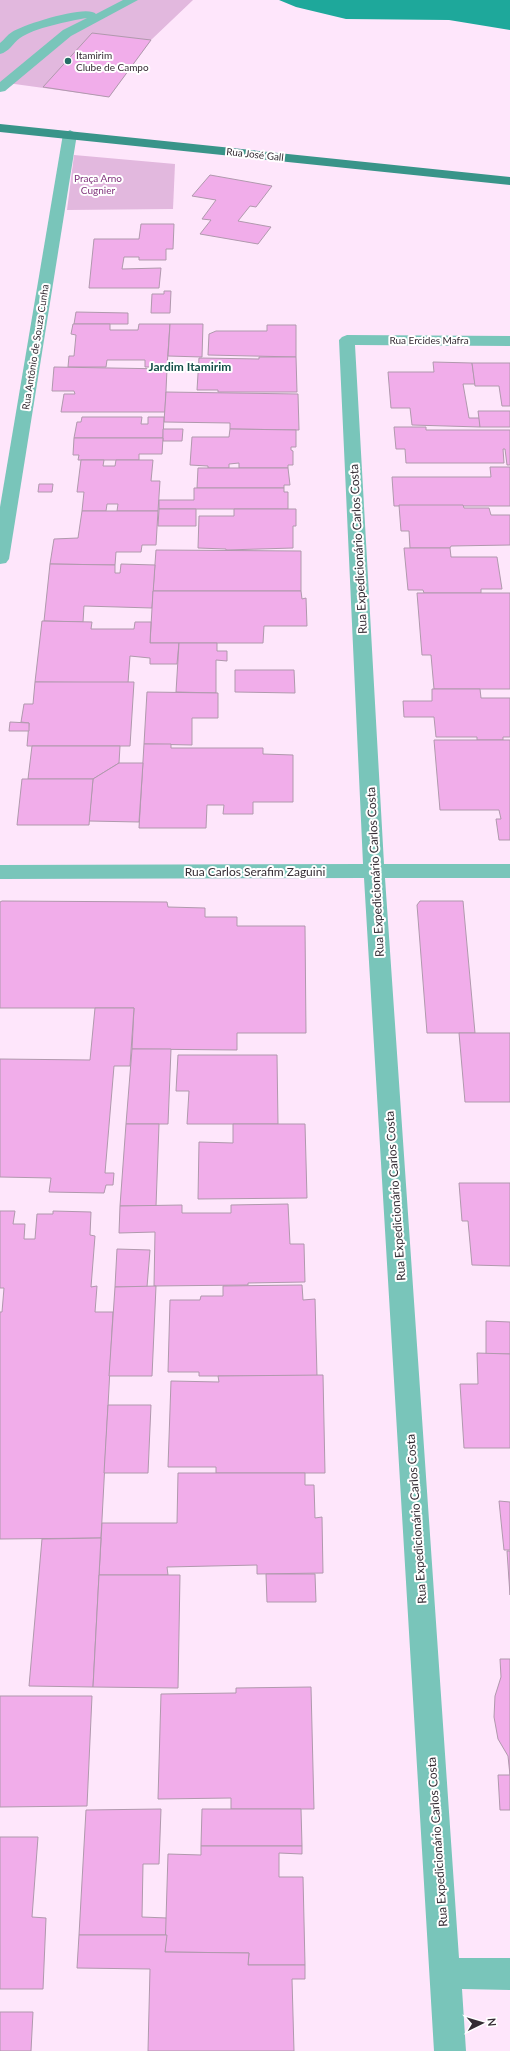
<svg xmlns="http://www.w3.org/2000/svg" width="510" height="2051" font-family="Lato,sans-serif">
<rect width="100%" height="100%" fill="#fee6fb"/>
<g fill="#e2b8de">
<path d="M0 0H193L151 40 109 97 0 82Z"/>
<path d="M74 155 175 164 173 209 67 210Z"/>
</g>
<path fill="#1ea89b" d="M279 0H510V30L449 20 346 19 296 7Z"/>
<g fill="#f1adea" stroke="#b099ad">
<path d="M92 33 151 40 109 97 43 87Z"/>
<path d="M210 175 272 186 256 207 250 206 238 221 271 227 258 244 200 234 211 220 202 219 216 200 192 196Z"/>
<path d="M141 224H174L173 249H166V260H139V257H124L122 269 161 268 159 288H89L94 239H139Z"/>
<path d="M164 291H171L170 313H151L152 294H164Z"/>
<path d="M76 312 128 313V324H74Z"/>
<path d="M73 324H110V330H138L139 324H170L167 367H145V360H107L106 367H68L69 356H74L76 335 71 334Z"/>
<path d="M170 324H203L202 357 168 356Z"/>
<path d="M267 325H296V357L208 355 209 334 216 331H267Z"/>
<path d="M259 357H296L297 392H218V390H197L199 358 259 359Z"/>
<path d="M433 362 472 363 475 384H463L469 418H480V427L412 425 410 408H391L388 372H434Z"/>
<path d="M472 363H510V406H502L499 386H475Z"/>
<path d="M54 367 167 369 165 412H61L64 394H75L74 391H52Z"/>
<path d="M166 392 298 394 299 430 230 429V423L164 422Z"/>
<path d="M478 411H510V427H480Z"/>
<path d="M82 417H142L141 424H148V417H164L163 438H74L77 422H81Z"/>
<path d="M394 427H426V430H510V465H507L505 449H503L504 463H406L405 449H396Z"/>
<path d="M163 429H183L182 441H163Z"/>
<path d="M230 429 296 430V447H291V450L293 451V465H288V468H239V463L229 464V468H208V466L190 465 192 437H229Z"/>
<path d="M74 438H163L162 454H139V460H78L79 455H73Z"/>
<path d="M81 460H104L103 466H115L116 460H153L151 481H160L158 511H117L118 504H107L106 511H82L84 492H77Z"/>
<path d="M490 467H510V506H394L392 477H491Z"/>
<path d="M198 468H288L290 485H284V488H197Z"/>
<path d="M39 484H53L52 492H38Z"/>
<path d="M194 488H284V492H288V509H159V500H194Z"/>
<path d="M399 505H463L464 508H489L491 515H510V545L451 546 450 548H410L409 531H401Z"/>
<path d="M159 509H196V526H158Z"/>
<path d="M234 509H296V526H293V548L226 550V549L198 548 199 516H234Z"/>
<path d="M82 511H158L156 545H142L141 552H116L115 565 50 564 54 539 78 538Z"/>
<path d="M404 548H450L451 557H497L502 589H481V593H424L423 590H408Z"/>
<path d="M156 550 301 551V591H153Z"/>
<path d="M50 564 115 565V573H120L121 564 155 565 152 608 84 606 83 622 44 621Z"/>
<path d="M153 591H301L302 599 306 598 307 626H264L263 643H150Z"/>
<path d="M417 593H510V689H434L431 655H422Z"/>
<path d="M42 621 92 622 91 629H134L135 622H151L150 643H179L177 664H150V658L130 656 128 683 35 682Z"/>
<path d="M179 643H217V651H227V661L216 660V693L176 692Z"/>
<path d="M235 670H294L295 693 235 692Z"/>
<path d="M35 682H134L130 746H27L29 723 21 722 24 704H33Z"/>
<path d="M432 689H480L481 698H510V737H503V740H477V737H436L434 717H404L403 701H432Z"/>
<path d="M147 692 218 693V718H192V745L144 744Z"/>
<path d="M10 722 29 723V731H9Z"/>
<path d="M434 740H510V840H499L496 819H501L499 810H440Z"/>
<path d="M144 744H171V748H263V754L293 755V802H253V814H223L224 805H207L206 828H139Z"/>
<path d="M32 746H120L119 763 93 779H28Z"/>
<path d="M119 763H143L139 822 89 821 93 779Z"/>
<path d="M22 779H93L89 825H17Z"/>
<path d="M2 901 167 902 168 907 205 908V917H237V926H305L306 1033H237V1050L132 1049 134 1008H0V902Z"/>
<path d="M420 901H463L475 1033H427L417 905Z"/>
<path d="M95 1008H134L130 1066H114L105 1173H114L113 1185H106L104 1193 49 1192 51 1178 0 1177V1059L90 1060Z"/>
<path d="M459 1033H510V1102H465Z"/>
<path d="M132 1049H171L168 1124H126Z"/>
<path d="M178 1055H277L278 1124H187L189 1091H176Z"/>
<path d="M126 1124H159L156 1206H120Z"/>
<path d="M233 1124H305L307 1198 198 1199 199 1142 233 1143Z"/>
<path d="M459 1183H510V1266L472 1265 468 1221H462Z"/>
<path d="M288 1204 290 1244H304L305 1282 248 1283V1285L154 1286 155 1232 119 1233 120 1206 182 1205V1213H231V1205Z"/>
<path d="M0 1211H15L13 1224H25L24 1239H35L37 1214H53V1211L91 1212 90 1235 95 1236 91 1287 97 1286 95 1312H113L101 1538 0 1539V1312H2L4 1288H0Z"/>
<path d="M117 1249 150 1250 147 1287H115Z"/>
<path d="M302 1285 303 1300 315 1299 317 1376H199V1372H168L170 1300H200L201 1296H223V1286Z"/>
<path d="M156 1286 152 1376H109L115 1287Z"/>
<path d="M486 1321 510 1322V1354H486Z"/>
<path d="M477 1353 510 1354V1448H464L460 1384H478Z"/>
<path d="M323 1375 325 1473H216V1467H168L171 1381 219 1382 218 1376Z"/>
<path d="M108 1405H151L148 1473H104Z"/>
<path d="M178 1473H305V1485H314L315 1518 322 1517 323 1573 257 1574V1565L167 1567 168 1575H99L102 1523H177Z"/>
<path d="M499 1501 510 1502V1550H504Z"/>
<path d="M101 1538 93 1687 29 1686 42 1539Z"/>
<path d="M507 1551H510V1595Z"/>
<path d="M266 1574H315L316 1602H267Z"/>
<path d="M99 1575H180L178 1688 93 1687Z"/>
<path d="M500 1659H510V1775L508 1756 498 1739 494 1717 495 1696 501 1677Z"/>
<path d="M311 1687 314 1809H231V1798L158 1799 161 1694 236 1693V1688Z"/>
<path d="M0 1696H92L87 1806 0 1807Z"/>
<path d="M498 1775H510V1810H500Z"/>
<path d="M161 1809 159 1864H143L142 1917 167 1918V1935H79L86 1810Z"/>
<path d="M202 1809H301L302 1846H201Z"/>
<path d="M0 1837H38L32 1917 46 1918 43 1989H0Z"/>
<path d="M201 1846H302V1854L279 1853V1877H303L305 1965H248L249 1953 165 1952 168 1854 201 1855Z"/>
<path d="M79 1935H167L165 1952 249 1953 248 1965H305V1979H292L294 2051H148L150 1969 77 1968Z"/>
<path d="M0 2012H33L31 2051H0Z"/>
</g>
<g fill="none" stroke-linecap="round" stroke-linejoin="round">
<g fill="#79c5ba" fill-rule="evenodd">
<path d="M123 0H138L71 36 5 91 0 92V82L63 30 87 18C69 21 34 28 20 38 13 43 9 52 0 54V43C4 40 7 35 12 32 23 25 87 4 96 14Z"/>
<path d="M70 130 77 134 9 559 6 563 0 564V507L63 134Z"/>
<path d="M347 335 510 336V346L355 345 384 864H510V878H385L459 1958H510V1990L462 1989 466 2051H434L364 878 0 879V865L363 864 339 340 342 337Z"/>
</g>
<path fill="#399489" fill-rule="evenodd" d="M0 124 510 177V185L0 132Z"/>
</g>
<circle fill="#246d65" stroke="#fff" stroke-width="1.5" cx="68" cy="61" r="4"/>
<g text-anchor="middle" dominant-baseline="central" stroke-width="4" stroke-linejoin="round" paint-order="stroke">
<g font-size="10" fill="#352c34" stroke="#fff" text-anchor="start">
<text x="76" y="55">Itamirim<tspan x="76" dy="12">Clube de Campo</tspan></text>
</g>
<g font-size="10" fill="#352c34" stroke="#fff">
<text transform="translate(255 154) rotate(6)">Rua José Gall</text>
<text x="429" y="340">Rua Ercides Mafra</text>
<text transform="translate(35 347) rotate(-81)">Rua Antônio de Souza Cunha</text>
</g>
<g font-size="10" fill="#7f327b" stroke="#fff">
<text x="98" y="178">Praça Arno<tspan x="98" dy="12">Cugnier</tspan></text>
</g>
<g font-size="12" font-weight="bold" fill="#144f48" stroke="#fff">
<text x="190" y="366">Jardim Itamirim</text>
</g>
<g font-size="12" fill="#352c34" stroke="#fff">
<text transform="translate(358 549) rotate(-93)">Rua Expedicionário Carlos Costa</text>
<text x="255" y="871">Rua Carlos Serafim Zaguini</text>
<text transform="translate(375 872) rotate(-93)">Rua Expedicionário Carlos Costa</text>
<text transform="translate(395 1196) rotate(-94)">Rua Expedicionário Carlos Costa</text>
<text transform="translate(416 1519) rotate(-94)">Rua Expedicionário Carlos Costa</text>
<text transform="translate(437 1842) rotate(-94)">Rua Expedicionário Carlos Costa</text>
</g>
</g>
<g transform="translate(482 2023) rotate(85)" stroke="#ffffff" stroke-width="3" paint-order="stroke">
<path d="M0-3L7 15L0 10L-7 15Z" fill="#352c34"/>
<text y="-6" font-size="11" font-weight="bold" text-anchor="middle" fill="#352c34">N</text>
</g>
</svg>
